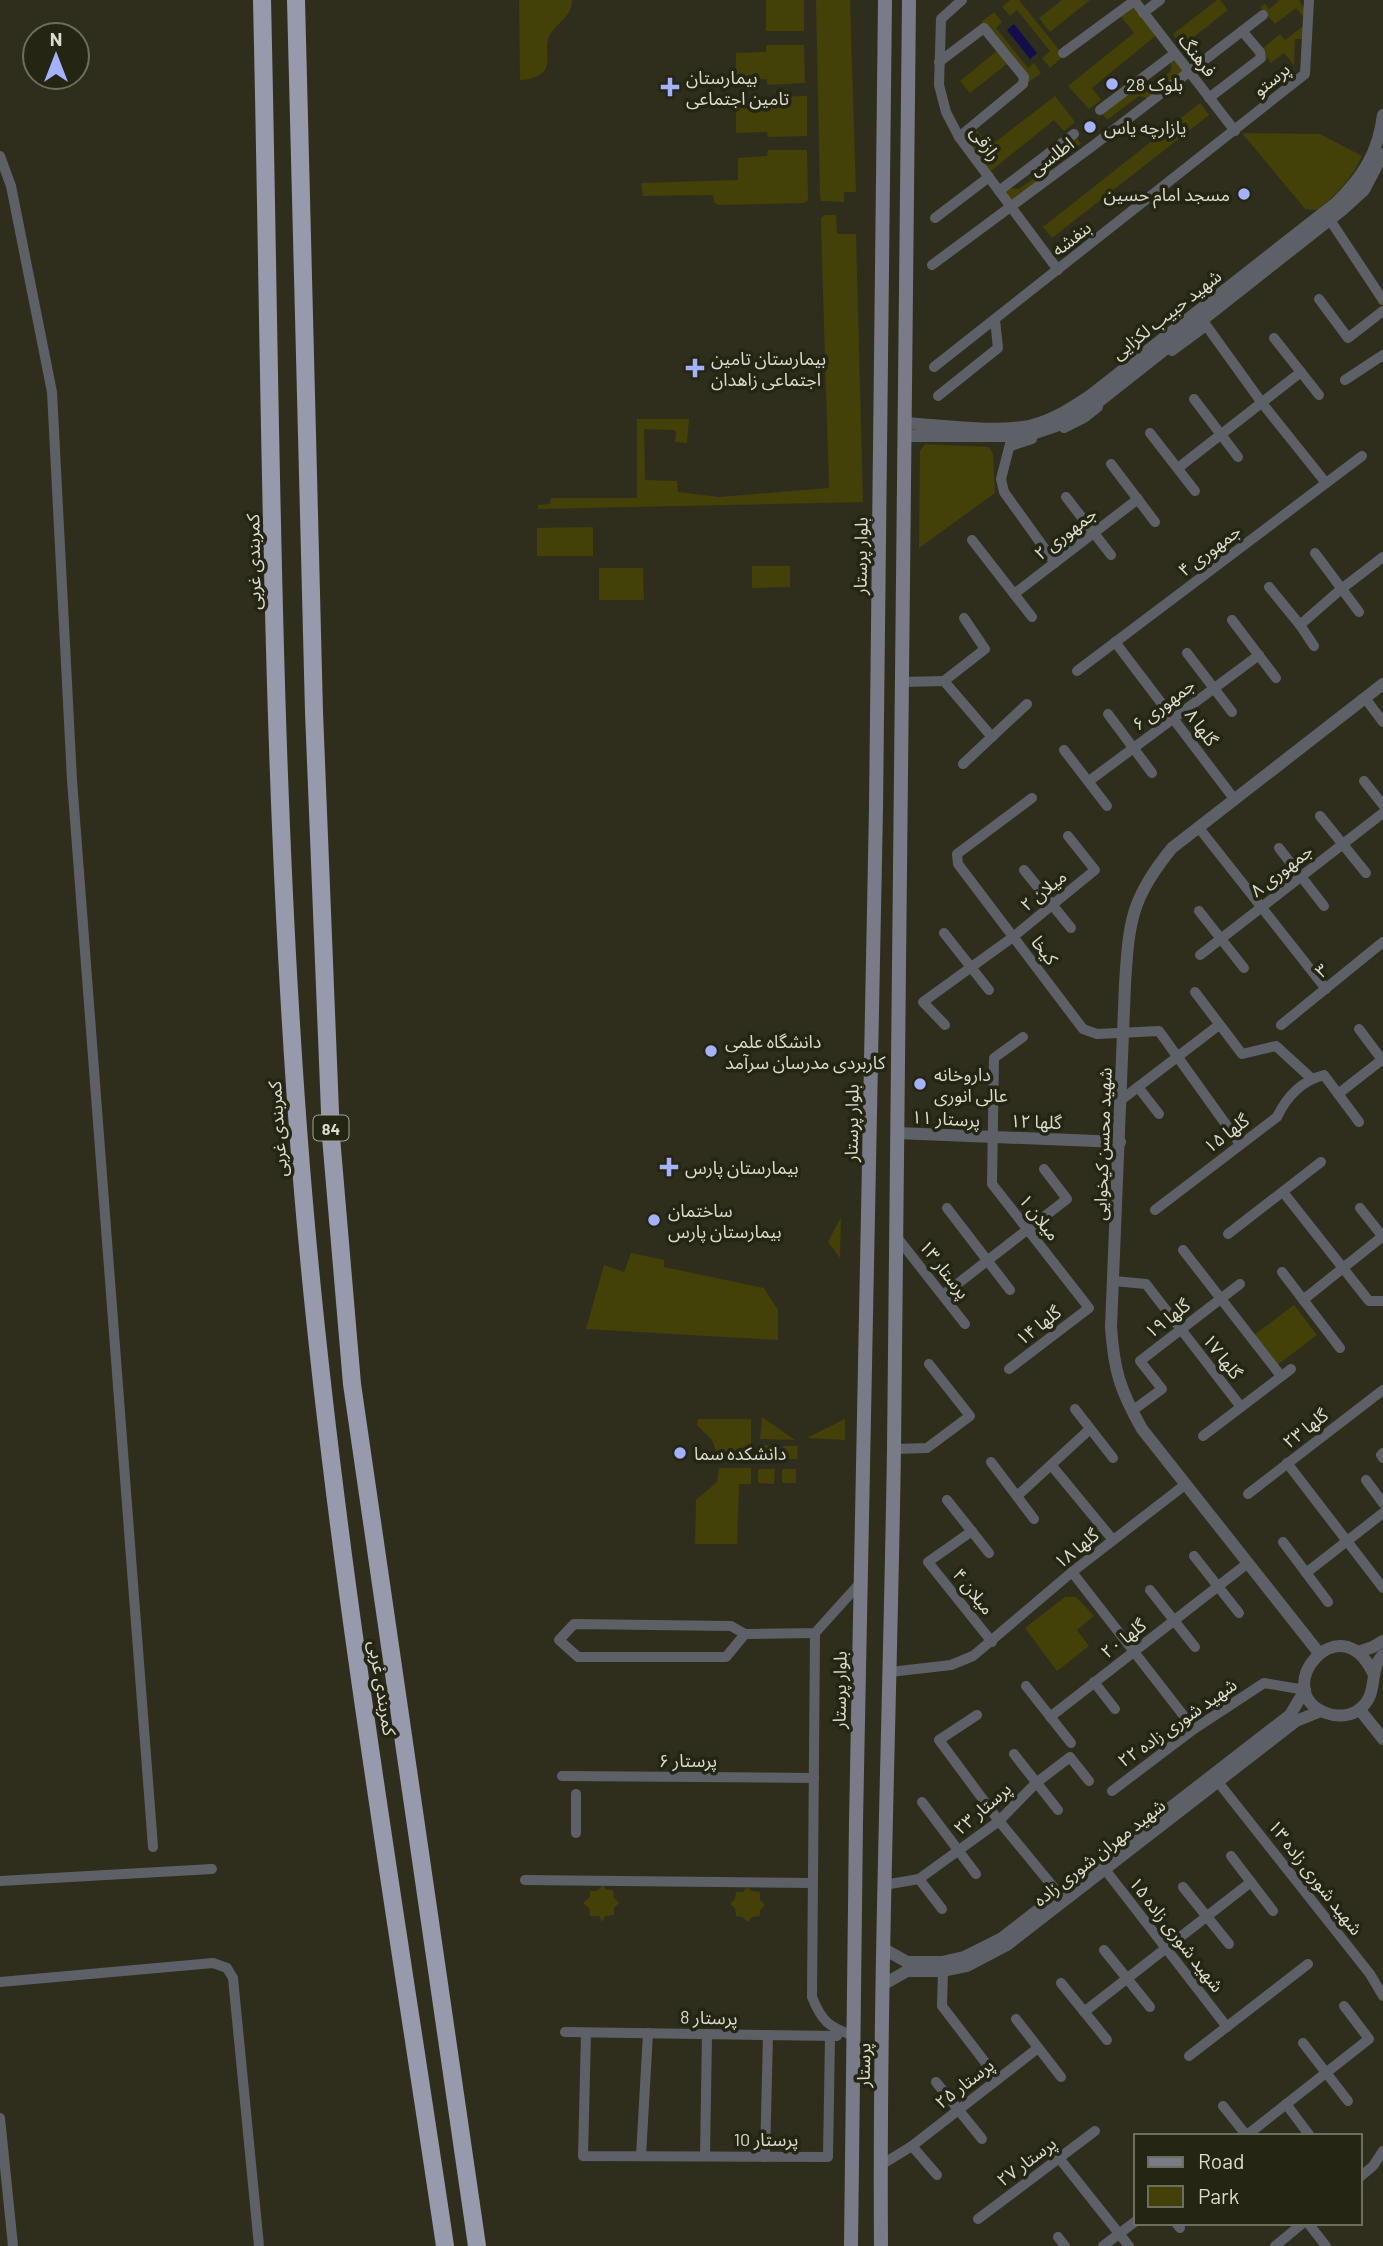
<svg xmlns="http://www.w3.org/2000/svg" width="1383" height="2246" font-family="Barlow,'Noto Sans Arabic',sans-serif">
<rect width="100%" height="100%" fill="#2f2e1d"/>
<g fill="#434008">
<path d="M519 0H572C572 18 556 22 549 37 544 47 551 61 545 70 540 77 528 80 520 80Z"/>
<rect x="766" y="0" width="38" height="31"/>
<path d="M816 0H850L856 192H844V202L821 201 820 197Z"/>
<path d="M1010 0H1019L1064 56 1050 68 1042 58 1050 51 1017 10 1010 16 1002 7Z"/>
<path d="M1062 0H1090L1050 32 1039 18Z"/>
<path d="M1217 0H1220L1228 10 1182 46 1173 34Z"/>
<path d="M1280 0H1299L1306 12V20L1296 8 1275 24 1260 7 1265 4 1269 9Z"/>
<path d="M1134 1 1159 33 1092 88 1101 100 1089 109 1068 86 1134 33 1118 13Z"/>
<path d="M994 12 1002 22 996 28 1028 68 1034 63 1041 73 1028 83 981 22Z"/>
<path d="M1306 24 1305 39H1295L1294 65 1284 53 1271 63 1261 50 1280 34 1285 40Z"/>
<path d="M766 45H804L805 83 767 85V79H736V53L766 52Z"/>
<path d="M998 50 1008 63 970 93 960 81Z"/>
<path d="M1171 56 1189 73 1152 100 1139 96 1107 120 1100 110 1136 83 1149 87 1171 71Z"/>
<path d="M807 96V136L768 137 767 132 736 133V105L767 104V97Z"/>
<path d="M1055 96 1075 122 1064 131 1054 120 987 174 959 137 973 126 990 146Z"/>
<path d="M1200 103 1209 115 1052 238 1043 227Z"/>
<path d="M1242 133 1320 134 1362 156C1352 179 1336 195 1317 210L1305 209Z"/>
<path d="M1074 134 1081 144 1052 165 1050 178 1012 207 1003 188 1019 189 1041 173 1042 158Z"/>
<path d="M768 150H807L808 200 804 203 718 205 714 202 713 195 643 196 641 183 738 180V158L767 156Z"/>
<path d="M825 215H836L837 234H856L863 502 538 509V505L550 504 551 498H637V419H689L687 443 675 442 676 432 674 430 644 429 645 480 677 481 678 492 720 497 829 488 821 225V218Z"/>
<path d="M925 444 989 447 993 454 995 493 919 548 920 451Z"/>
<path d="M593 527V556H537V528Z"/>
<path d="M752 566H790V587L752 588Z"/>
<path d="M599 568H643L644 600H599Z"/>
<path d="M841 1217 840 1258 828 1242Z"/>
<path d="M631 1253 664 1260V1267L764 1288 778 1310V1340L586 1329 604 1265 624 1272Z"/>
<path d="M1294 1305 1317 1335 1276 1366 1254 1335Z"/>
<path d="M762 1417 795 1440 760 1439Z"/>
<path d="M698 1419H751V1457L719 1458 712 1440 697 1425Z"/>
<path d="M845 1419V1440L807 1438Z"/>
<path d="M761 1445 776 1446V1459H761Z"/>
<path d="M783 1446H798L797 1459H783Z"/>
<path d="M719 1468H751V1484H739L737 1544H695L696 1500 717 1482Z"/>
<path d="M758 1469H775L774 1484 758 1483Z"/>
<rect x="782" y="1469" width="14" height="14"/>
<path d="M1065 1597H1076L1094 1616 1077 1630 1089 1646 1057 1671 1025 1628Z"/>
<path d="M603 1885 606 1890H613L614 1898 619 1903 614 1908V1915L605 1916 602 1922 599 1916H590L589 1908 583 1903 590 1897V1891H597Z"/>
<path d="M747 1887 752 1891 760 1892V1900L765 1905 760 1910V1916L752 1917 748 1922 742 1917 736 1916 735 1908 730 1904 735 1899 736 1892H743Z"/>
</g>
<path fill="#120e4c" d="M1014 24 1037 53 1030 59 1007 30Z"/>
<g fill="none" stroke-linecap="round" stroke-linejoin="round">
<g stroke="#5e6068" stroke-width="10">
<path d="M962 0 941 19 939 85 946 112 959 137 1058 270"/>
<path d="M1134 0 1235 131"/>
<path d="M1143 13 1160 0"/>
<path d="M1063 53 1134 1"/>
<path d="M939 62 984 28 1024 77 1023 84 959 137"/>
<path d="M1209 98 1261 58 1260 52 1242 31"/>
<path d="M1100 110 1174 54"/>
<path d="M0 156 11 186 52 392 72 780 153 1847"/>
<path d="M999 191 1074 134"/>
<path d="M935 218 989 177"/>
<path d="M1330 220 1383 300"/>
<path d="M932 265 1094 145 1263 15"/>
<path d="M1319 299 1348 338 1383 311"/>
<path d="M1203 321 1262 403 1326 483"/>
<path d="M1274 338 1319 395"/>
<path d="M1172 351 1206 326"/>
<path d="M934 367 1305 74 1309 0"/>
<path d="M1345 380 1383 355"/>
<path d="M938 396 998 348 995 320"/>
<path d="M1194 399 1238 457"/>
<path d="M1064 428 1084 418 1098 407"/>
<path d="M1150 433 1195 491"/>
<path d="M1011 440 1001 479 1004 492 1055 563"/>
<path d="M1011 446 1032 439"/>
<path d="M1111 464 1155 522"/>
<path d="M1178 468 1301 372"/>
<path d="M1066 497 1111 555"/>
<path d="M972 540 1032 617"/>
<path d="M1315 553 1359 612"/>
<path d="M1269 587 1300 625 1314 646"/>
<path d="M1014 594 1138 499"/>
<path d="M964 618 985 649 944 681 992 737"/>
<path d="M1232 620 1276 678"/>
<path d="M1300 625 1340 590 1383 557"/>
<path d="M1115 642 1235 800"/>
<path d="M1187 653 1232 712"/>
<path d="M1077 671 1362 456"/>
<path d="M902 682 944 681"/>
<path d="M1365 698 1383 722"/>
<path d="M1108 714 1152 773"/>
<path d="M1064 750 1107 806"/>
<path d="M963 764 1027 704"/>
<path d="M1089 781 1259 655"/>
<path d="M1364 781 1383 805"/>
<path d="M1032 798 957 854 958 864 1083 1029 1097 1034 1159 1031 1240 1144"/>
<path d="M1320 816 1366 873"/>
<path d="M1199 828 1326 989"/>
<path d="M1279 848 1324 906"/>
<path d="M1024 870 1071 928"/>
<path d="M1199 911 1244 968"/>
<path d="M944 933 989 990"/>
<path d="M1200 955 1383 813"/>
<path d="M1195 992 1242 1054 1276 1046 1311 1078"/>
<path d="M945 1025 923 1002 1013 937 1095 870 1068 836"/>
<path d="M1281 1025 1383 942"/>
<path d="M1359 1029 1383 1061"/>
<path d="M1138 1087 1159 1114"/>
<path d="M1338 1094 1383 1059"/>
<path d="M1121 1100 1219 1025"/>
<path d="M1283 1192 1369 1301H1383"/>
<path d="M947 1208 1010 1290"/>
<path d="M1360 1208 1383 1237"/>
<path d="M1155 1210 1277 1117C1287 1096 1301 1081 1324 1075L1359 1122"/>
<path d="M1228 1234 1321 1162"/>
<path d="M896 1236 965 1324"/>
<path d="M1183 1250 1281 1376"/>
<path d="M1282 1272 1340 1348"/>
<path d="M1114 1281 1146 1284 1241 1407"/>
<path d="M943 1295 1067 1199 1044 1169"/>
<path d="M1303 1300 1383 1236"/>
<path d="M1009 1369 1089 1308 992 1184 994 1058 1023 1037"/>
<path d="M1075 1409 1113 1458"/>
<path d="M1132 1411 1162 1389 1140 1361 1240 1284"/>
<path d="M1203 1436 1291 1369"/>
<path d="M894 1449 927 1448 970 1416 929 1364"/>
<path d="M1383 1453 1381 1455 1383 1458"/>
<path d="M991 1462 1034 1519"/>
<path d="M1287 1463 1383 1588"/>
<path d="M1052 1466 1113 1540"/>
<path d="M1366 1480 1383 1503"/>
<path d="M1248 1494 1383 1390"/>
<path d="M1017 1496 1090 1429"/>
<path d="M947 1500 989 1553"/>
<path d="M972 1531 928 1562 992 1642"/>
<path d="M1283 1542 1328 1602"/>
<path d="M1194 1556 1239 1613"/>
<path d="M1072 1572 1194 1729"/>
<path d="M1306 1573 1383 1513"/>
<path d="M1150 1590 1195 1647"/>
<path d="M574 1624 731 1626 745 1634 726 1657H578L559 1640Z"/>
<path d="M815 1633 812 1997C822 2022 829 2027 854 2036"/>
<path d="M745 1634 815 1633 861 1582"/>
<path d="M890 1672 951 1665 973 1656 1072 1572 1186 1484"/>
<path d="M1094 1682 1115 1709"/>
<path d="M1026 1686 1071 1743"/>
<path d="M977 1715 939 1740 999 1821 1059 1894"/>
<path d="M1050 1717 1248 1563"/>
<path d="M1014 1754 1058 1810"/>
<path d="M562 1776 814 1778"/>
<path d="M1218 1782 1370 1974 1383 1996"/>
<path d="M1112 1791 1194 1729 1264 1683 1305 1690"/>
<path d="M922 1802 976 1874"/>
<path d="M576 1833V1794"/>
<path d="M1231 1856 1273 1911"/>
<path d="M1100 1863 1227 2027"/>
<path d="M919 1879 942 1909"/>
<path d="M525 1880 812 1883"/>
<path d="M0 1881 212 1869"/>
<path d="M884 1885 919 1879 999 1821 1036 1783 1070 1757 1089 1781"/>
<path d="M1183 1887 1229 1944"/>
<path d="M1104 1950 1150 2007"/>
<path d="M943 1971 942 2006 998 2079"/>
<path d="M0 1982 213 1963 227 1968 233 1978 259 2246"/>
<path d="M1061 1983 1107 2040"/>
<path d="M1084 2012 1251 1882"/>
<path d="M1016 2019 1061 2077"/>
<path d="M565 2032 837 2036"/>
<path d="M586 2033 583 2156 828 2157 830 2036"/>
<path d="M1303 2043 1348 2101"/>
<path d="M1189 2056 1308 1964"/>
<path d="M936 2082 982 2139"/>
<path d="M1286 2104 1310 2136"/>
<path d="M1223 2106 1247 2136"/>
<path d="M0 2118 13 2246"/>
<path d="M1247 2135 1369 2039 1344 2006"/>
<path d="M912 2146 1038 2048"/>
<path d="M641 2156 648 2033"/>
<path d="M705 2156 707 2034"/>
<path d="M765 2157 768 2035"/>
<path d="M1059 2158 1129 2246"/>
<path d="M881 2165 912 2146 937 2175"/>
<path d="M1360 2177 1373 2166 1383 2151"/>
<path d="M978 2219 1095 2131"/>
<path d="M1176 2223 1180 2228"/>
<path d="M1308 2223 1326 2246"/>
<path d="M1058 2237 1065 2246"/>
<path d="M1103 2246 1136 2221"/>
<path d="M1275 2246 1303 2223"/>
</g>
<g stroke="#5e6068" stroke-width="12">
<path d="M904 423C942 425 984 432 1023 427 1048 424 1071 408 1091 395L1336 203C1363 177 1378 153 1383 115"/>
<path d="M904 436H1026L1056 426 1097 403 1342 210 1364 190 1383 154"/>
<path d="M897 1133 1120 1142"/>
<path d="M1358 1652 1373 1647 1383 1641"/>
<path d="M1319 1653 1142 1429C1120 1390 1114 1371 1111 1327L1125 984C1129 921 1131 898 1172 848L1383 684"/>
<path d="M1373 1673C1340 1602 1268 1691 1326 1713 1337 1717 1351 1717 1361 1708 1379 1693 1368 1670 1383 1655"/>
<path d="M1360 1710 1383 1739"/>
<path d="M884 1949 907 1962H942L964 1957 1002 1938 1290 1715 1305 1690"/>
<path d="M884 1984 907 1971H943L967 1966 1007 1945 1296 1721 1321 1711"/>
</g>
<g stroke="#797c88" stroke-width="14">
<path d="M851 2246 856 1822 876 808 885 0"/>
<path d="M881 2246C879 1980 890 1715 894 1449L909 0"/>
</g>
<g stroke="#969aac" stroke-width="18">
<path d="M262 0C271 388 270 780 301 1167 330 1529 392 1887 445 2246"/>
<path d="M296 0 314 712 331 1137 352 1384 477 2246"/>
</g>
</g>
<g fill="#a4b2fc" stroke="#252514" stroke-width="2.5">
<circle cx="1112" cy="84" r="7"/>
<path d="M666.5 76.5h7v7h7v7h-7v7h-7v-7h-7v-7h7z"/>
<circle cx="1090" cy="127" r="7"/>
<circle cx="1244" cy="194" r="7"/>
<path d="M691.5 357.5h7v7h7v7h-7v7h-7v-7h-7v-7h7z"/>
<circle cx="711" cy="1051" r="7"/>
<circle cx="920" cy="1084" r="7"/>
<path d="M665.5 1156.5h7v7h7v7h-7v7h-7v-7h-7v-7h7z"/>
<circle cx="654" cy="1220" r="7"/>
<circle cx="680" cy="1453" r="7"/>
</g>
<g text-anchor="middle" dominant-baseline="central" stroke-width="7" stroke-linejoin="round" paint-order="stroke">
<rect fill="#252514" stroke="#a4a498" stroke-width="2" x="313.5" y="1115.5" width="35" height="25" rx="5"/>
<g font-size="16" font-weight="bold" fill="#dbdbd0">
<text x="331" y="1128">84</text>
</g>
<g font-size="18" fill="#dbdbd0" stroke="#252514">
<text transform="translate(1198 55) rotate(52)">فرهنگ</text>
<text transform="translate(1271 79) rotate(-39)">پرستو</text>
<text transform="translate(986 143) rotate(54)">رازقی</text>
<text transform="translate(1051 156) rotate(-37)">اطلسی</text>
<text transform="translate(1071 238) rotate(-38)">بنفشه</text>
<text transform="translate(1166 314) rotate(-38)">شهید حبیب لکزایی</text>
<text transform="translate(1065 533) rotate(-38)">جمهوری ۲</text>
<text transform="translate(1209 550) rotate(-37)">جمهوری ۴</text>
<text transform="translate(860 556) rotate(-89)">بلوار پرستار</text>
<text transform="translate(253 562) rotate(-91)">کمربندی غربی</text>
<text transform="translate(1163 704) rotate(-37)">جمهوری ۶</text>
<text transform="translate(1202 727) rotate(53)">گلها ۸</text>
<text transform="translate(1281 870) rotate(-38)">جمهوری ۸</text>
<text transform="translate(1043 890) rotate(-39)">میلان ۲</text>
<text transform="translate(1045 950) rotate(53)">کیخا</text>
<text transform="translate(1321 970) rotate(-39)">۳</text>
<text transform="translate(946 1118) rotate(3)">پرستار ۱۱</text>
<text transform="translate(1036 1121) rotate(2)">گلها ۱۲</text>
<text transform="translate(851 1123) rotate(-89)">بلوار پرستار</text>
<text transform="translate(277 1129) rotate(-94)">کمربندی غربی</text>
<text transform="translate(1226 1133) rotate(-37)">گلها ۱۵</text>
<text transform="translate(1102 1144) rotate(-88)">شهید محسن کیخوایی</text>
<text transform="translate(1040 1217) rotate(52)">میلان ۱</text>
<text transform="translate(945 1269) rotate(52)">پرستار ۱۳</text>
<text transform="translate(1167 1318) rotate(-38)">گلها ۱۹</text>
<text transform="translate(1038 1325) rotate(-38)">گلها ۱۴</text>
<text transform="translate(1223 1356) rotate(52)">گلها ۱۷</text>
<text transform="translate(1305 1428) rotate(-38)">گلها ۲۳</text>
<text transform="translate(1076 1548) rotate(-39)">گلها ۱۸</text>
<text transform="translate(974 1591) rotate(51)">میلان ۴</text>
<text transform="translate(1123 1638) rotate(-38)">گلها ۲۰</text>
<text transform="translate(383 1688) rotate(81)">کمربندی غربی</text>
<text transform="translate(839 1690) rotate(-89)">بلوار پرستار</text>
<text transform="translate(1177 1722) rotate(-35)">شهید شوری زاده ۲۲</text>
<text x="688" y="1760">پرستار ۶</text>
<text transform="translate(982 1808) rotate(-41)">پرستار ۲۳</text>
<text transform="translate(1099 1852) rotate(-38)">شهید مهران شوری زاده</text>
<text transform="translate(1316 1877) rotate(52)">شهید شوری زاده ۱۳</text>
<text transform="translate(1177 1934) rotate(52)">شهید شوری زاده ۱۵</text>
<text transform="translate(709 2017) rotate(1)">پرستار 8</text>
<text transform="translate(863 2065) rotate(-89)">پرستار</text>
<text transform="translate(964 2083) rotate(-38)">پرستار ۲۵</text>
<text x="766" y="2139">پرستار 10</text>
<text transform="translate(1026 2161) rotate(-37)">پرستار ۲۷</text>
</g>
<g font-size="18" fill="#dbdbd0" stroke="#252514" text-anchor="start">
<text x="686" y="77">بیمارستان<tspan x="686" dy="21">تامین اجتماعی</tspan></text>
<text x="1126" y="84">بلوک 28</text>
<text x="1104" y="127">یازارچه یاس</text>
<text x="1230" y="194" text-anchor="end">مسجد امام حسین</text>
<text x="711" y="358">بیمارستان تامین<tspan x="711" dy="21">اجتماعی زاهدان</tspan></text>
<text x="725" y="1041">دانشگاه علمی<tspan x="725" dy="21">کاربردی مدرسان سرآمد</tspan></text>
<text x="934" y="1074">داروخانه<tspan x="934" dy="21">عالی انوری</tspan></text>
<text x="685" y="1167">بیمارستان پارس</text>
<text x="668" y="1210">ساختمان<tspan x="668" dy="21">بیمارستان پارس</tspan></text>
<text x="694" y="1453">دانشکده سما</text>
</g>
</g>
<rect x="1134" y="2134" width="228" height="91" fill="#252514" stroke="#6e6e5f" stroke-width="2"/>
<rect x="1148" y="2157" width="35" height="10" fill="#797c88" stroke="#6e6e5f" stroke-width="2"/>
<text x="1198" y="2169" font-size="21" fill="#dbdbd0">Road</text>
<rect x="1148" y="2186" width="35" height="21" fill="#434008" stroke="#6e6e5f" stroke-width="2"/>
<text x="1198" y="2204" font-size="21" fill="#dbdbd0">Park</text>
<g transform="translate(56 56)"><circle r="33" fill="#252514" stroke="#6e6e5f" stroke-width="2"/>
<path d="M0-5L12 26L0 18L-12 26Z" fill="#a4b2fc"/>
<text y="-10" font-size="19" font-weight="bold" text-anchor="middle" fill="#dbdbd0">N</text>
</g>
</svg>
